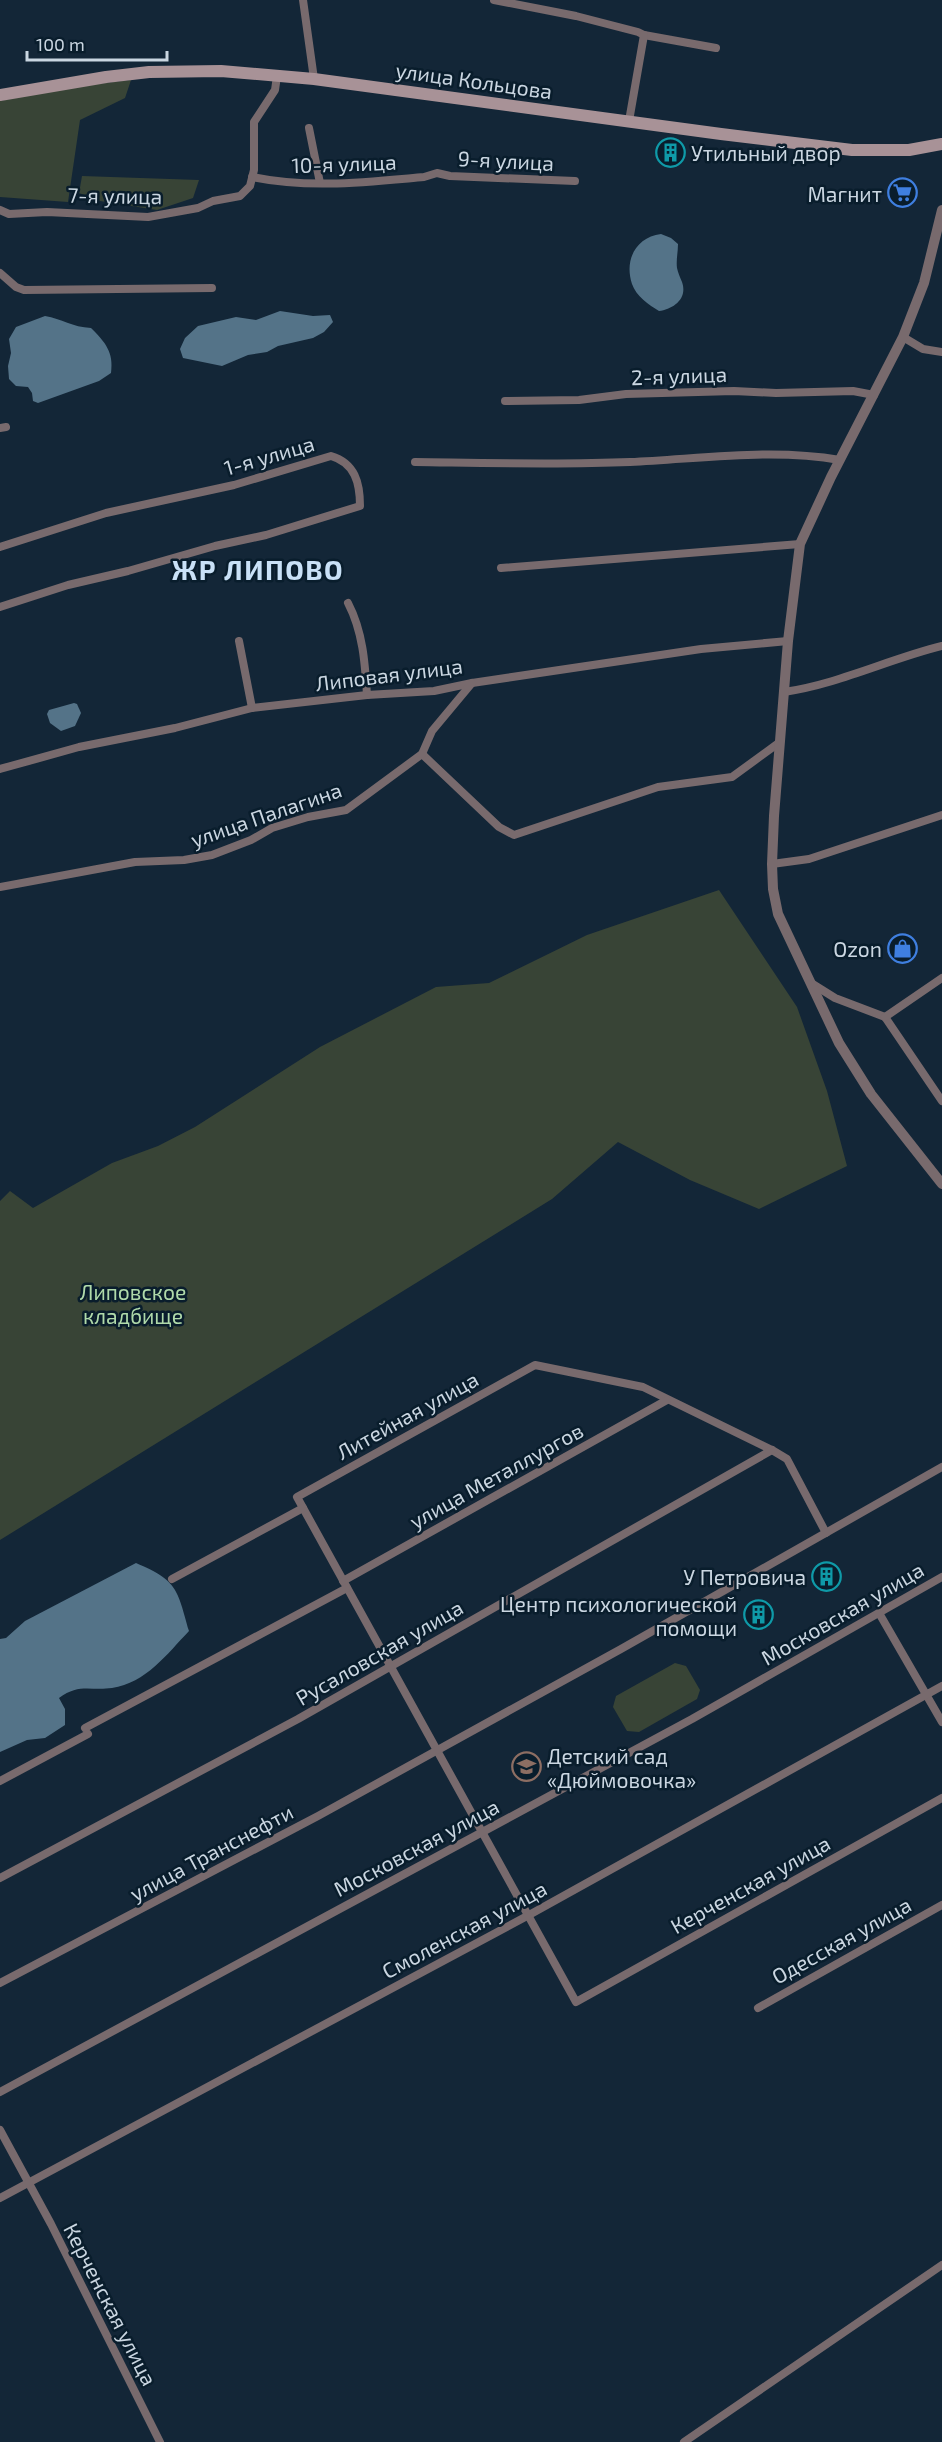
<svg xmlns="http://www.w3.org/2000/svg" width="942" height="2442" font-family="'Exo 2',sans-serif">
<rect width="100%" height="100%" fill="#132637"/>
<g fill="#384436">
<path d="M131 80 125 98 80 120 68 202 0 197V101L62 88Z"/>
<path d="M82 176 199 180 193 198 157 210 100 201 79 193Z"/>
<path d="M719 890 797 1007 827 1091 847 1166 759 1209 690 1180 618 1142 552 1199 0 1540V1201L10 1191 33 1208 112 1163 158 1146 195 1127 320 1047 436 987 489 983 587 935Z"/>
<path d="M675 1663 686 1666 700 1690 697 1699 639 1732 627 1731 613 1707 616 1696Z"/>
</g>
<g fill="#547388">
<path d="M661 234 671 238 678 244C678 252 676 260 677 268 678 273 680 277 682 282 688 299 673 309 659 311 649 305 636 296 632 284 624 260 636 237 661 234Z"/>
<path d="M280 311 313 316 330 315 333 322 324 332 313 338 278 346 267 352 248 355 222 366 183 358 180 349 185 338 198 326 236 317 256 320Z"/>
<path d="M45 316C62 319 72 327 91 328 105 342 114 352 111 373L99 381 38 403 33 401 32 393 28 387 16 386 9 379 8 366 11 353 9 339 16 327Z"/>
<path d="M74 703 77 704 81 713 75 726 61 731 50 723 47 714 49 710Z"/>
<path d="M136 1563C178 1581 177 1589 189 1631 167 1654 146 1683 112 1688 90 1691 79 1683 59 1698L65 1709V1725L45 1738 27 1740 0 1752V1639L6 1638 25 1621Z"/>
</g>
<g fill="none" stroke-linecap="round" stroke-linejoin="round">
<g stroke="#786a6d" stroke-width="8">
<path d="M303 0 314 79"/>
<path d="M494 0 576 16 638 32 644 35 716 48"/>
<path d="M629 121 644 35"/>
<path d="M309 128 320 183"/>
<path d="M252 177C309 189 367 182 424 177L437 173 450 176 575 181"/>
<path d="M0 210 9 214 47 212 148 217 198 208 213 201 240 196 250 186 254 170V122L275 90 277 76"/>
<path d="M0 273 16 287 24 290 212 288"/>
<path d="M903 337 923 349 942 352"/>
<path d="M505 401 579 400 626 394 734 391 776 393 853 391 874 395"/>
<path d="M0 428 6 427"/>
<path d="M415 462C487 463 559 465 630 462 700 459 771 448 840 460"/>
<path d="M0 547 106 513 234 485 331 456C355 463 360 483 360 506L266 535 215 546 128 571 68 585 0 607"/>
<path d="M501 568 800 544"/>
<path d="M348 603C363 632 365 663 367 695"/>
<path d="M239 641 252 708"/>
<path d="M784 692C839 684 889 659 942 646"/>
<path d="M422 754 499 827 514 835 658 787 732 777 780 742"/>
<path d="M0 769 79 747 175 728 252 708 367 695 434 691 472 683 701 649 788 641"/>
<path d="M772 864 809 859 942 815"/>
<path d="M0 887 135 862 184 860 212 855 251 840 272 828 308 817 346 810 422 754 432 731 472 683"/>
<path d="M811 983 835 998 885 1017"/>
<path d="M885 1017 942 1101"/>
<path d="M885 1017 942 978"/>
<path d="M826 1533 787 1459 772 1450 643 1387 535 1365 297 1497 576 2002 942 1798"/>
<path d="M172 1579 303 1508"/>
<path d="M343 1581 667 1400"/>
<path d="M879 1613 942 1722"/>
<path d="M85 1728 347 1588"/>
<path d="M0 1781 88 1734"/>
<path d="M0 1878 298 1719 772 1450"/>
<path d="M0 1983 318 1816 621 1649 942 1467"/>
<path d="M758 2008 942 1905"/>
<path d="M0 2092 692 1719 942 1577"/>
<path d="M0 2130 51 2224 160 2442"/>
<path d="M0 2198 529 1915 942 1686"/>
<path d="M684 2442 942 2265"/>
</g>
<path stroke="#786a6d" stroke-width="10" d="M942 210 924 283 903 337 831 477 800 544 788 641 774 816 772 864 773 889 778 914 839 1043 871 1094 942 1184"/>
<path stroke="#a89297" stroke-width="12" d="M0 95 106 77 149 72 221 71 314 79 721 134 852 150H909L942 144"/>
</g>
<defs>
<symbol id="building-ring" viewBox="-11 -11 22 22"><circle r="9.5" fill="#091d2c" stroke="#0f9aa8" stroke-width="1.5"/><path d="M-4-6H4V6H1V3H-1V6H-4ZM-2.5-4.3h1.7v1.8h-1.7ZM.8-4.3h1.7v1.8H.8ZM-2.5-1h1.7V.8h-1.7ZM.8-1h1.7V.8H.8Z" fill="#0f9aa8"/></symbol>
<symbol id="supermarket-ring" viewBox="-11 -11 22 22"><circle r="9.5" fill="#091d2c" stroke="#3f7fe0" stroke-width="1.5"/><path d="M-6-5.5h2.5l.6 2H6L4.5 2H-2.5L-4.4-4H-6ZM-1.5 3.2a1.3 1.3 0 1 0 .1 0ZM3 3.2a1.3 1.3 0 1 0 .1 0Z" fill="#3f7fe0"/></symbol>
<symbol id="shop-ring" viewBox="-11 -11 22 22"><circle r="9.5" fill="#091d2c" stroke="#3f7fe0" stroke-width="1.5"/><path d="M-5-2.5h2.3a2.7 3.5 0 0 1 5.4 0H5L5.5 6h-11ZM-1.5-2.5h3a1.5 2.3 0 0 0-3 0Z" fill="#3f7fe0"/></symbol>
<symbol id="school-ring" viewBox="-11 -11 22 22"><circle r="9.5" fill="#091d2c" stroke="#8d6e63" stroke-width="1.5"/><path d="M0-5L7-2L0 1L-7-2ZM-4 1L0 2.5L4 1V4Q0 6-4 4Z" fill="#8d6e63"/></symbol>
</defs>
<g fill-rule="evenodd">
<use href="#building-ring" x="654" y="136" width="33" height="33"/>
<use href="#supermarket-ring" x="886" y="176" width="33" height="33"/>
<use href="#shop-ring" x="886" y="932" width="33" height="33"/>
<use href="#building-ring" x="810" y="1560" width="33" height="33"/>
<use href="#building-ring" x="742" y="1598" width="33" height="33"/>
<use href="#school-ring" x="510" y="1750" width="33" height="33"/>
</g>
<g text-anchor="middle" dominant-baseline="central" stroke-width="5" stroke-linejoin="round" paint-order="stroke">
<g font-size="21" fill="#cad6e1" stroke="#091d2c">
<text transform="translate(474 80) rotate(8)">улица Кольцова</text>
<text transform="translate(506 160) rotate(3)">9-я улица</text>
<text transform="translate(344 163) rotate(-2)">10-я улица</text>
<text transform="translate(115 195) rotate(1)">7-я улица</text>
<text transform="translate(679 375) rotate(-2)">2-я улица</text>
<text transform="translate(269 455) rotate(-16)">1-я улица</text>
<text transform="translate(389 674) rotate(-7)">Липовая улица</text>
<text transform="translate(266 814) rotate(-19)">улица Палагина</text>
<text transform="translate(407 1415) rotate(-29)">Литейная улица</text>
<text transform="translate(496 1475) rotate(-29)">улица Металлургов</text>
<text transform="translate(842 1613) rotate(-30)">Московская улица</text>
<text transform="translate(379 1652) rotate(-30)">Русаловская улица</text>
<text transform="translate(416 1847) rotate(-28)">Московская улица</text>
<text transform="translate(211 1852) rotate(-28)">улица Транснефти</text>
<text transform="translate(750 1884) rotate(-29)">Керченская улица</text>
<text transform="translate(464 1929) rotate(-28)">Смоленская улица</text>
<text transform="translate(841 1940) rotate(-29)">Одесская улица</text>
<text transform="translate(111 2304) rotate(63)">Керченская улица</text>
</g>
<g font-size="21" fill="#cad6e1" stroke="#091d2c" text-anchor="end">
<text x="691" y="152" text-anchor="start">Утильный двор</text>
<text x="882" y="193">Магнит</text>
<text x="882" y="948">Ozon</text>
<text x="806" y="1576">У Петровича</text>
<text x="737" y="1603">Центр психологической<tspan x="737" dy="24">помощи</tspan></text>
<text x="547" y="1755" text-anchor="start">Детский сад<tspan x="547" dy="24">«Дюймовочка»</tspan></text>
</g>
<g font-size="21" fill="#b0daaa" stroke="#091d2c">
<text x="133" y="1291">Липовское<tspan x="133" dy="24">кладбище</tspan></text>
</g>
<g font-size="27" font-weight="bold" letter-spacing="1.5" fill="#c9e1f7" stroke="#091d2c">
<text x="258" y="569">ЖР ЛИПОВО</text>
</g>
</g>
<path d="M27 51v9h140v-9" fill="none" stroke="#cad6e1" stroke-width="3"/>
<text x="36" y="51" font-size="18" fill="#cad6e1" stroke="#091d2c" stroke-width="4.5" paint-order="stroke">100 m</text>
</svg>
